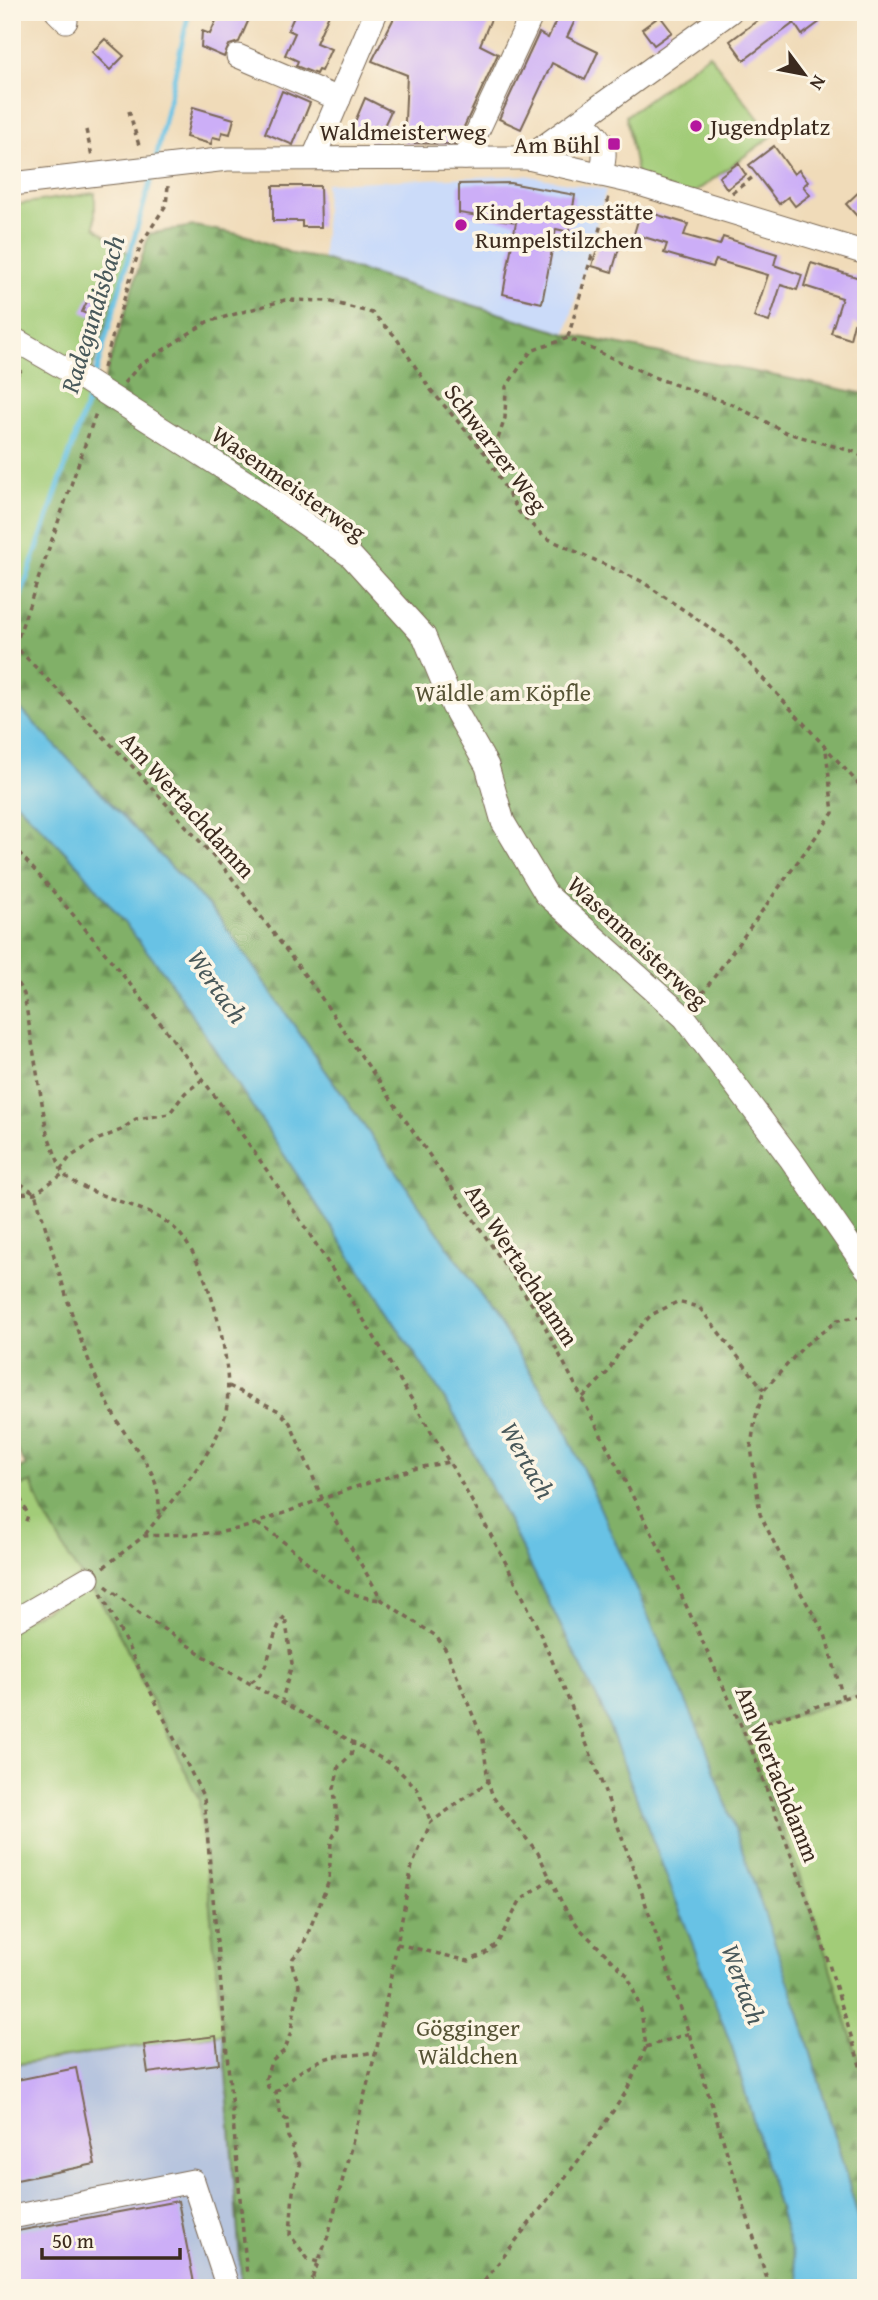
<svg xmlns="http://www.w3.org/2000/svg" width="878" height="2300" font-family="'Gentium Book Plus',serif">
<defs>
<pattern id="forest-firs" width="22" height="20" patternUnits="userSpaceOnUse" patternTransform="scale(1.75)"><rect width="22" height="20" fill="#81b068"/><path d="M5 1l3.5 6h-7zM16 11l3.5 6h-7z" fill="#6b8f55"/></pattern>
</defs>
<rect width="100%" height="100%" fill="#fcf5e5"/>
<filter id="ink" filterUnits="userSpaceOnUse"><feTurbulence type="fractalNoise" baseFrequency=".0143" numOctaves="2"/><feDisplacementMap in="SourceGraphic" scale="14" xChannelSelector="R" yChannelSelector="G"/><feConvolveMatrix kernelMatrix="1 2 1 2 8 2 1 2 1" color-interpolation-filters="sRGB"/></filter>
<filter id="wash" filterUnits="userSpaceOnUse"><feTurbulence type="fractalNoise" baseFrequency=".00686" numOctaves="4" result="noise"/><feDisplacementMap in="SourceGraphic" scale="28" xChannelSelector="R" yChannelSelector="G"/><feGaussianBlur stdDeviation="1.57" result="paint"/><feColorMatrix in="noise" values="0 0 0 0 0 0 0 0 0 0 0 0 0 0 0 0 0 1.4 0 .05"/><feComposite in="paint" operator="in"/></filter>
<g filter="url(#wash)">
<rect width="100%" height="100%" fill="#f0dbb9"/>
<path fill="#cbdbf9" d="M525 175 606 190 566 334 323 259 326 183Z"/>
<path fill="#b7c5de" d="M223 2034 242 2288H12V2065Z"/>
<g fill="#a2cc78" stroke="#6e7b4b" stroke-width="2">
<path d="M709 54 772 136 690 196 638 179 626 116Z"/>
<path d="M95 193V227L129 254 88 380 87 402 12 621V205Z"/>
<path d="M31 1482 42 1510 81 1576 12 1615V1489Z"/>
<path d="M87 1588 97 1595 124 1643 199 1800 223 2034 12 2065V1626Z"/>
<path d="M866 1693V2085C829 1965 792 1847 743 1732Z"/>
</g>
<g fill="url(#forest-firs)" stroke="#5e6d43" stroke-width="2">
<path d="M194 226 249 236 293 254 323 259 566 334 866 394V1693L743 1732 775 1807 816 1922 866 2085V2244L799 2012 561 1420 467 1274 218 916 12 700V621L87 402 102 388 149 234Z"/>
<path d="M12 798 79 866 166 975 455 1415 603 1710 732 2047 802 2288H242L223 2034 199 1800 124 1643 97 1595 74 1566 42 1510 32 1482 12 1489V1471L26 1466 12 1440Z"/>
</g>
<path fill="#68c2e5" stroke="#527682" stroke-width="2" d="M12 700 218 916 467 1274 561 1420 705 1744 799 2012 866 2244V2288H802L732 2047 603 1710 455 1415 166 975 79 866 12 798Z"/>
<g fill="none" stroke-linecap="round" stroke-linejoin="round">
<g stroke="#68c2e5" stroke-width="5">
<path d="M155 163 189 12"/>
<path d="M94 379 153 172"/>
<path d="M12 621 91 391"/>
</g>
</g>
<g id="blocks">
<g fill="#ccaef7">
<path d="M220 12H239L250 17 239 42 229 45 224 57 201 47 202 31 210 34Z"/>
<path d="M296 12H330L316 43 331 49 321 71 318 70 316 74 296 66 298 61 285 55 295 33 288 30Z"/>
<path d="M397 12H494L480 45 498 54 456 144 404 143 407 75 372 61Z"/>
<path d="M560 12H579L567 37 598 52 585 80 552 63 521 129 499 119 539 33 548 38Z"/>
<path d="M769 12H814L821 21 802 35 794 23 744 60 730 41Z"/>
<path d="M660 16 672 32 654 45 642 29Z"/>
<path d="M105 39 124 56 110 70 92 52Z"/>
<path d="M282 91 310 103 293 145 265 133Z"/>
<path d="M365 98 391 111 376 143 351 131Z"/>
<path d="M193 107 234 119 230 134 222 132 221 139 213 137 211 144 186 137Z"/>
<path d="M774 146 794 174 799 170 808 182 803 186 810 195 795 206 788 197 779 204 749 165Z"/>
<path d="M738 163 746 175 727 189 719 177Z"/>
<path d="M510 183 575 195 569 232 556 229 542 303 503 294 516 222 459 213V184Z"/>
<path d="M866 185V226L846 204Z"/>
<path d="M273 186H320L321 227H302V221H273Z"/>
<path d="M641 210 688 224 684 235 720 245 723 237 777 254 774 265 802 275 797 290 781 285 769 322 754 317 768 275 716 260 713 267 664 253 667 244 634 234Z"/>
<path d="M599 242 619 248 612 272 592 266Z"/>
<path d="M811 263 866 280V327L854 323 850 339 831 333 842 298 804 286Z"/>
<path d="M90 295 107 302 100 320 82 312Z"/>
<path d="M216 2036 219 2064 148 2073 144 2045Z"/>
<path d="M76 2068 95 2164 12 2181V2081Z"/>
<path d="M178 2201 195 2288H12V2232Z"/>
</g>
</g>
</g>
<g filter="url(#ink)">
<use href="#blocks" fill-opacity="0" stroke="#7a6854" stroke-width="2"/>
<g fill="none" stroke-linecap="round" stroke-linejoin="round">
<defs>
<g id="minor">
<path d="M57 12 66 21"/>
<path d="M238 56 339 99"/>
<path d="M582 121C602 140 610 146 600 175"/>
<path d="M314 157 376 12"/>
<path d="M465 158 533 12"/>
<path d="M528 158 730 12"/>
<path d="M12 184 227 159 528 158 633 182 866 253"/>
<path d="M12 338 85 380 253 487 351 556 424 636 453 706 487 766 503 822 546 894 685 1018 790 1158 866 1268"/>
<path d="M12 1622 88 1578"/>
<path d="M12 2217 193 2181 228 2288"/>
</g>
</defs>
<use href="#minor" stroke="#7a6854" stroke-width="25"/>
<g stroke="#7a6854" stroke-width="3.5" stroke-dasharray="5 5" stroke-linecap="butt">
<path d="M129 111 140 149"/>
<path d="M86 130 92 156"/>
<path d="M732 193 753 177"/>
<path d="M568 337 609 197"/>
<path d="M103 368 141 244 166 205 168 186"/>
<path d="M12 382 24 366"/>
<path d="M124 383 140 365 207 322 285 300 328 301 372 313 395 336 430 389 485 453 519 512 544 537 641 581 728 640 866 792"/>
<path d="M485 453 497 442 505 418 506 387 531 351 568 338 656 378 734 405 787 433 855 452 866 459"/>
<path d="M12 643 135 769 229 874 316 990 538 1313 662 1553 750 1745 816 1922 866 2085"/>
<path d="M15 646 97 410"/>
<path d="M12 845C160 1008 288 1191 400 1380 451 1465 503 1549 543 1640 636 1850 700 2070 770 2288"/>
<path d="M12 975 24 994 47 1133 63 1174C92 1199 142 1202 173 1227 209 1257 240 1379 223 1422 206 1464 171 1500 144 1536"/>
<path d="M696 1002 833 813 826 750"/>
<path d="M60 1170 70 1157 99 1139 121 1130 136 1119 169 1114 185 1093 202 1080"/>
<path d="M12 1178 35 1193C51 1244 65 1296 83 1346 92 1369 102 1393 114 1415 134 1453 161 1466 159 1514"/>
<path d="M12 1194 35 1193 63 1174"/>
<path d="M229 1386 279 1411 290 1423 322 1498 382 1600 436 1636 447 1652 483 1740 488 1782 493 1797 538 1853 563 1905 580 1929 628 1976 641 2010 646 2047 626 2092 588 2148 479 2288"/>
<path d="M583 1397 607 1373 622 1348 651 1315 677 1302 699 1307 764 1390"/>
<path d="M12 1480 28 1515 25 1524"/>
<path d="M257 1524C301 1547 327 1596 381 1600"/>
<path d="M104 1567 144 1536 217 1533 246 1527 349 1489 417 1468 449 1462"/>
<path d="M106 1586 141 1614 219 1666 393 1765 417 1788 431 1822"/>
<path d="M101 1593 204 1798 247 2276"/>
<path d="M251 1682C274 1668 268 1636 285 1616L292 1664 282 1700"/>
<path d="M843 1698 825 1634 788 1571 760 1514 751 1447 755 1419 764 1390 805 1345 838 1320 866 1316"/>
<path d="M750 1745 754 1732 764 1723 866 1691"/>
<path d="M397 1944 469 1961 484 1954 497 1944 520 1901 551 1878"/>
<path d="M646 2047 690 2033"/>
<path d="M276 2092C292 2076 314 2059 337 2056 351 2054 362 2056 375 2051"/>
<path d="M318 2262 308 2259 290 2235 293 2192 300 2165 291 2149 293 2145 288 2137 287 2120 281 2116 276 2092 268 2087 266 2078 271 2062 285 2050 291 2031 299 1985 292 1965 293 1958 302 1948 329 1881 331 1841 338 1827 334 1789 339 1766 351 1755 354 1743"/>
<path d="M306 2288 312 2278"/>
<path d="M314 2288 313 2276 328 2236 378 2043 412 1866 431 1822 488 1782"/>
</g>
<use href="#minor" stroke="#fff" stroke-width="23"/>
</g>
</g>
<g fill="#b5179e" stroke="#fcf5e5" stroke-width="2.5">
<circle cx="696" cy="126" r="7"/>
<rect x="607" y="137" width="14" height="14" rx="3.5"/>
<circle cx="461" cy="225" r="7"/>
</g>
<g text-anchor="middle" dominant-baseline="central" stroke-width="7" stroke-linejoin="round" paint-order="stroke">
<g font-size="24" fill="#3b2a1e" stroke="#fcf5e5" text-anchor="start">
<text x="710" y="126">Jugendplatz</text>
<text x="600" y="144" text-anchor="end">Am Bühl</text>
<text x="475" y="211">Kindertagesstätte<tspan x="475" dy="28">Rumpelstilzchen</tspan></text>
</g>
<g font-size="24" fill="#3b2a1e" stroke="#fcf5e5">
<text x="403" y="131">Waldmeisterweg</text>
<text transform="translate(496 448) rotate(53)">Schwarzer Weg</text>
<text transform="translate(289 483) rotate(35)">Wasenmeisterweg</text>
<text transform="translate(188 805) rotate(48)">Am Wertachdamm</text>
<text transform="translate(638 942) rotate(43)">Wasenmeisterweg</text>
<text transform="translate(522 1265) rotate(57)">Am Wertachdamm</text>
<text transform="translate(778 1774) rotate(68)">Am Wertachdamm</text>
</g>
<g font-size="24" fill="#555234" stroke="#fcf5e5">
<text x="503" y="692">Wäldle am Köpfle</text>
<text x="468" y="2027">Gögginger<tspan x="468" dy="28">Wäldchen</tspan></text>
</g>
<g font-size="26" font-style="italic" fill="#48585a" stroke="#fcf5e5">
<text transform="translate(92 314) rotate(-73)">Radegundisbach</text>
<text transform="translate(218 986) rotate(55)">Wertach</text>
<text transform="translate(528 1460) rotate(61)">Wertach</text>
<text transform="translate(744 1984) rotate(70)">Wertach</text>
</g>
</g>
<rect width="878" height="2300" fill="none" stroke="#fcf5e5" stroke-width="42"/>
<g transform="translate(804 74) rotate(122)" stroke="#fcf5e5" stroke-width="5" paint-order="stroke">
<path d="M0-5L12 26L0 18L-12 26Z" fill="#3b2a1e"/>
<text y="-10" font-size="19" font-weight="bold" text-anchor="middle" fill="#3b2a1e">N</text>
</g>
<path d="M42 2248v10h138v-10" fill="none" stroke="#3b2a1e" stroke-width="3.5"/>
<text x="52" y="2248" font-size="21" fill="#3b2a1e" stroke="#fcf5e5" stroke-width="5" paint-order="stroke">50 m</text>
</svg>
